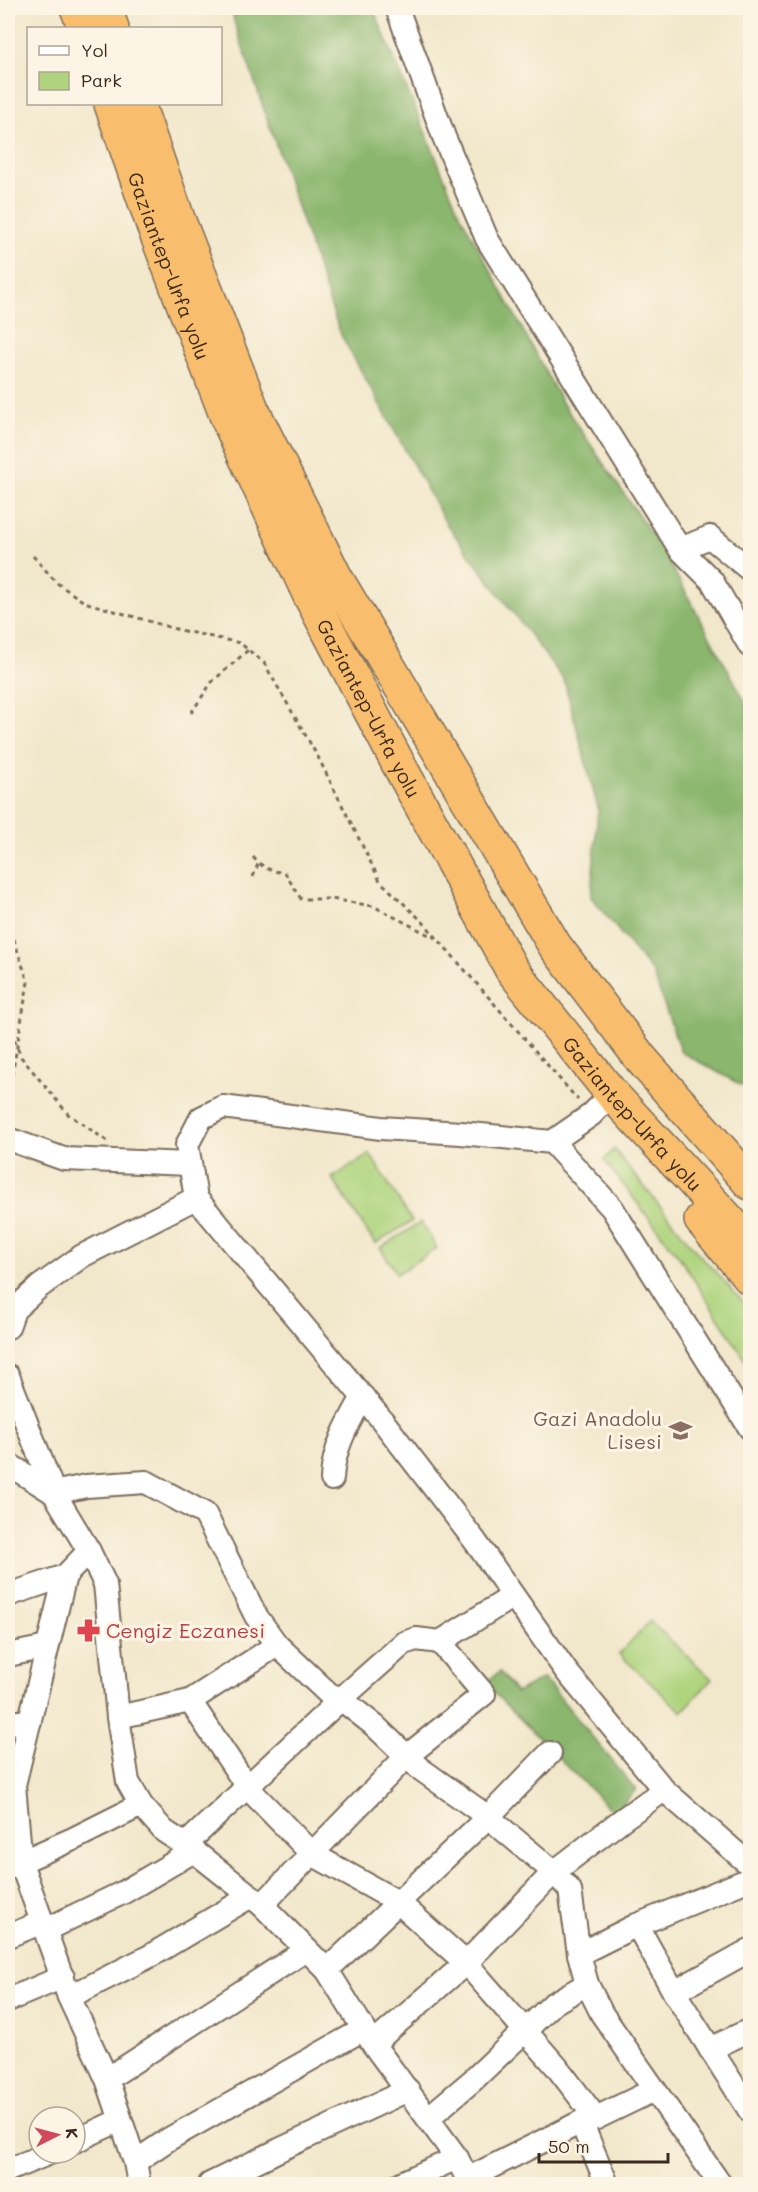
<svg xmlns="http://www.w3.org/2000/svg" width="758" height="2192" font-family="Mali,sans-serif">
<rect width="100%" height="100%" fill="#fcf5e5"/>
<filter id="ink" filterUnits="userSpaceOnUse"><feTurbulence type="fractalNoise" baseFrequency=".0167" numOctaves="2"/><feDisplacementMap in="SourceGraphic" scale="12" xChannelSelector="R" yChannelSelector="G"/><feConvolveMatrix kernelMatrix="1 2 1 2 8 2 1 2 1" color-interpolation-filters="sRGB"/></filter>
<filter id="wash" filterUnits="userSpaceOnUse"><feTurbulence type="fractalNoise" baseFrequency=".008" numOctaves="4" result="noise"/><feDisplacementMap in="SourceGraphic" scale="24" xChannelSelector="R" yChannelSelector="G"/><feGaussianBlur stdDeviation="1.35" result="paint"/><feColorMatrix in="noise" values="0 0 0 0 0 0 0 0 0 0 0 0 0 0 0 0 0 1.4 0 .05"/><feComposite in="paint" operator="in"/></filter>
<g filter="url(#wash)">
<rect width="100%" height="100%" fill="#f1e7cb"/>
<g fill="#aed47e" stroke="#747f4e" stroke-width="1.5">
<path d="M614 1149 696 1251 750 1309V1367L680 1258 604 1160Z"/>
<path d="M370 1154 412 1221 375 1244 332 1178Z"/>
<path d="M421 1222 437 1248 397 1274 380 1248Z"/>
<path d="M650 1621 712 1679 682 1712 619 1654Z"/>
</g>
<g fill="#8ab66d" stroke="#627046" stroke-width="1.5">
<path d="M232 8H373L458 210 563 404 663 551 745 701 750 728V1090L681 1052 653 973 591 897 598 808 564 680 447 525 340 333 234 21Z"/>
<path d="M500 1672 516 1693 544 1678 636 1790 614 1813 484 1683Z"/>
</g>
</g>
<g filter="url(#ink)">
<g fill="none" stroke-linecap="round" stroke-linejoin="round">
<defs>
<g id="minor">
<path d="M397 8 444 137 487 239 680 549 712 581 750 646"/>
<path d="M680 549 710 537 750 570"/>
<path d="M8 1139 64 1159 189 1164 139 1162"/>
<path d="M552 1142 612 1208 750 1428"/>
<path d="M196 1198 382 1420 475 1541 566 1671 664 1790 750 1865"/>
<path d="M8 1327 14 1310 39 1287 82 1256 196 1198 187 1145 201 1118 223 1107 381 1128 461 1133 552 1142 591 1115 612 1094"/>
<path d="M8 1376 54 1493 89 1551"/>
<path d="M8 1464 54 1493 86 1486 146 1482 205 1514 256 1616 277 1645 329 1694 341 1699 375 1726 419 1768 488 1817 554 1872 570 1890 579 1954 587 1984 602 2014 720 2184"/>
<path d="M332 1479C333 1449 348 1423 363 1397"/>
<path d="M8 1595 65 1576"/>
<path d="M8 1655 47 1647"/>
<path d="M190 1701 277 1645"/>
<path d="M118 1717 190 1701 248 1788 312 1854 398 1902 466 1963 556 2066 596 2118"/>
<path d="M8 1723 30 1721"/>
<path d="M185 1845 341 1699 404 1643 416 1639 440 1642 513 1596"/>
<path d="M9 1867 73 1839 141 1805"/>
<path d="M262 1905 407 1756 484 1694 440 1642"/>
<path d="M637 1925 674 1992 750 1950"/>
<path d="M45 1930 124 1892 194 1851"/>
<path d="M8 1936 43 1922"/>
<path d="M579 1954 637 1925 750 1879"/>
<path d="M327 1970 488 1817 550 1753"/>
<path d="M674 1992 750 2111"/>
<path d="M69 1997 150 1956 251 1896"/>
<path d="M8 2000 63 1977"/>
<path d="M373 2044 466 1963 554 1872 623 1819 664 1790"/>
<path d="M710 2049 750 2030"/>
<path d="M107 2079 306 1950"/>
<path d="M428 2118 473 2080 554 2003 587 1984"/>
<path d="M581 2122 607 2184"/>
<path d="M75 2141 120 2120"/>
<path d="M135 2162 169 2139 364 2029"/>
<path d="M8 2170 50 2153"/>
<path d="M467 2179 581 2122 596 2118 654 2090"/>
<path d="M139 2184 135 2162 107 2079 69 1997 21 1863 14 1785 65 1576 89 1551 105 1584 118 1717 128 1782 141 1805 164 1831 190 1848 262 1905 327 1970 373 2044 457 2158 470 2184"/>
<path d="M210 2184 279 2150 408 2090"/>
<path d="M399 2184 457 2158"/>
</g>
<g id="highway">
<path d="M77 8 85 28"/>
<path d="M105 8 112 28"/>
<path id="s1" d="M111 104 153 225 228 420 309 594 400 767 512 970 612 1094 750 1243"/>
<path d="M138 104 177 216 252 409 336 578 555 946 642 1060 750 1183"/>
<path d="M701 1220 750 1278"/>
</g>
</defs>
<use href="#minor" stroke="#7b6c5b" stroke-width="26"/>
<use href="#highway" stroke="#7b6c5b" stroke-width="36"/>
<g stroke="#7b6c5b" stroke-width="3" stroke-dasharray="4.5 4.5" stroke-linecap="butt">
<path d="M33 556 57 583 84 602 179 630 240 643 264 663 318 757 380 881 423 922 578 1100"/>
<path d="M191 713 212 682 248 650"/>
<path d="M253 857C262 868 271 871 285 873L301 899H331L373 906 435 938"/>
<path d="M253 877 258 864"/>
<path d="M8 922 28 982 8 1099"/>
<path d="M8 1023 21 1057 68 1114 107 1141"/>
</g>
<use href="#minor" stroke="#fff" stroke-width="22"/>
<use href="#highway" stroke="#f9be6d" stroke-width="33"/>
</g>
</g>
<defs>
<symbol id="school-bare" viewBox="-9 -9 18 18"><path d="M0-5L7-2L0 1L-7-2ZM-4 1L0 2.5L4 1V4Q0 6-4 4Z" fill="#8d6e63" stroke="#fcf5e5" stroke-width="2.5" paint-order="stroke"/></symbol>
<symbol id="pharmacy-bare" viewBox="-9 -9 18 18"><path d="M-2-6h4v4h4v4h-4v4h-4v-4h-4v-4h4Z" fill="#e0444e" stroke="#fcf5e5" stroke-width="2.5" paint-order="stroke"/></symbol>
</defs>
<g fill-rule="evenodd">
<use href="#school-bare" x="664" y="1414" width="33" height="33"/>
<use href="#pharmacy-bare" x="72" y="1614" width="33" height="33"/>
</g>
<g text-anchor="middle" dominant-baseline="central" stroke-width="6" stroke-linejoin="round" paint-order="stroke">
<g font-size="20" fill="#3b2a1e" stroke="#fcf5e5">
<text stroke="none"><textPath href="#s1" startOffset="172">Gaziantep-Urfa yolu</textPath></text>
<text stroke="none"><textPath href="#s1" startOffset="658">Gaziantep-Urfa yolu</textPath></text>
<text stroke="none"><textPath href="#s1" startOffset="1144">Gaziantep-Urfa yolu</textPath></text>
</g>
<g font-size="20" fill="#785e54" stroke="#fcf5e5" text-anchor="end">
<text x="662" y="1418">Gazi Anadolu<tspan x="662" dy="23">Lisesi</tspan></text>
</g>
<g font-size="20" fill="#be3a42" stroke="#fcf5e5" text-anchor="start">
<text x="106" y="1630">Cengiz Eczanesi</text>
</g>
</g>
<rect width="758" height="2192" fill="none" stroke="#fcf5e5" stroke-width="30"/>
<rect x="27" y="27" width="195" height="78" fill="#fcf5e5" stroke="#afa495" stroke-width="1.5"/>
<rect x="39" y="46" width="30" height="9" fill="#ffffff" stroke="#afa495" stroke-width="1.5"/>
<text x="81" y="57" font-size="18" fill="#3b2a1e">Yol</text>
<rect x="39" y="72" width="30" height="18" fill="#aed47e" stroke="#afa495" stroke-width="1.5"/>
<text x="81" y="87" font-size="18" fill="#3b2a1e">Park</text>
<g transform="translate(57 2135) rotate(84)"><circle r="28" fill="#fcf5e5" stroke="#afa495" stroke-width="1.5"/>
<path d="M0-4.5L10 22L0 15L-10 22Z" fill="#d1495b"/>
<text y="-9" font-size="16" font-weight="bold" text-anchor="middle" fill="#3b2a1e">K</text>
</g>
<path d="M539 2153v9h129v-9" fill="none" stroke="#3b2a1e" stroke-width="3"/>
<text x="548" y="2153" font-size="18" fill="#3b2a1e" stroke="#fcf5e5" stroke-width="4.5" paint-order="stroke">50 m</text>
</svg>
